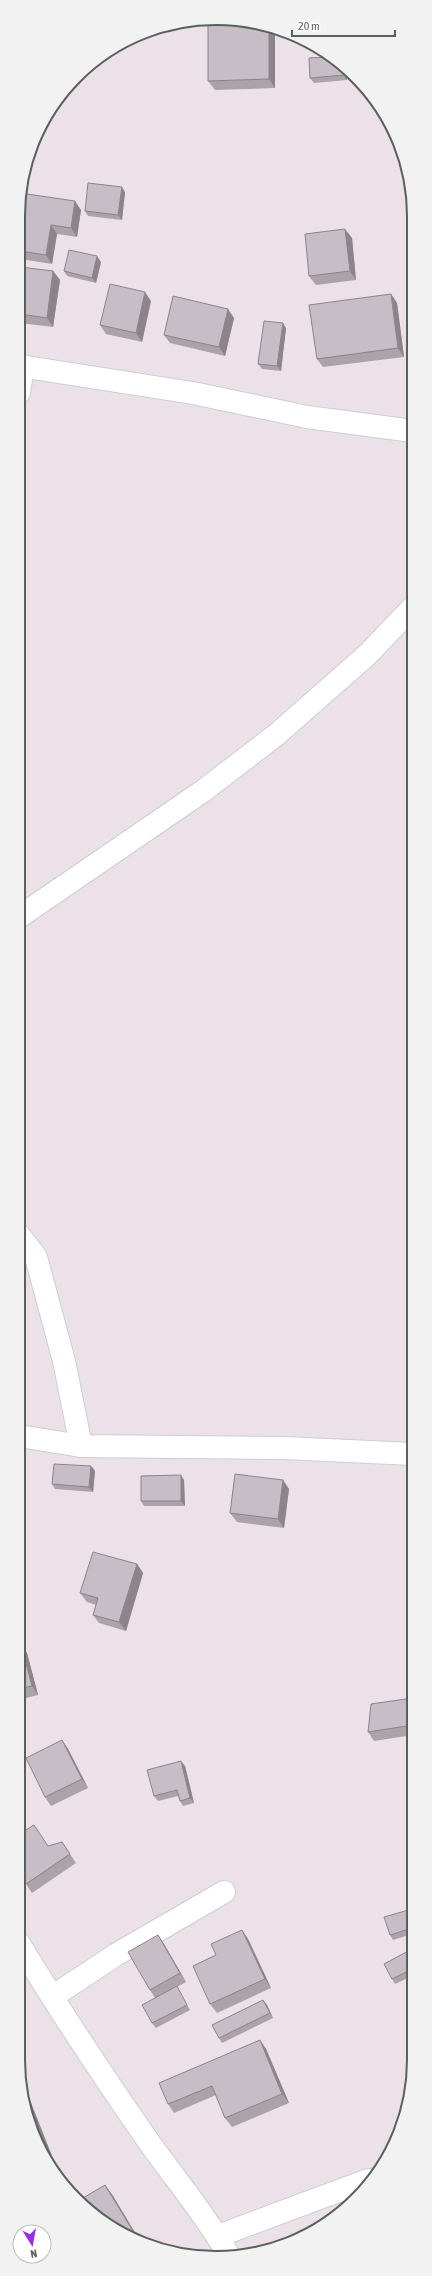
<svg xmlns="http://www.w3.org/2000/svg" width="432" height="2276" font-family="'Asap Condensed',sans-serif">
<rect width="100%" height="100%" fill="#ece1e9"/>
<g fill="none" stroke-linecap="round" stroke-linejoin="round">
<defs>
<g id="minor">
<path d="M20 366 193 393 307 417 413 431"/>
<path d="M19 393 23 366"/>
<path d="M19 917 203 791 276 735 367 655 413 607"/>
<path d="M19 1235 36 1257 64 1361 81 1446"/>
<path d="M19 1436 81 1446 284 1448 413 1454"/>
<path d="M18 1942C60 2011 105 2079 151 2145 177 2181 206 2216 228 2254"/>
<path d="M52 1997 117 1954 224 1892"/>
<path d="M218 2236 368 2180"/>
</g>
</defs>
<use href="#minor" stroke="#cad1cb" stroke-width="24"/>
<use href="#minor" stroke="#fff" stroke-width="22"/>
</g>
<g fill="#aba3aa">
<path d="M275 31V88L215 90 208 81Z"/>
<path d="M329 57 346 69 347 80 314 83 310 78Z"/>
<path d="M125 192 122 220 88 216 85 211Z"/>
<path d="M20 193 81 210 77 237 57 234 52 264 20 259Z"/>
<path d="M352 238 356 280 316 285 309 276Z"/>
<path d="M101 262 96 283 67 276 64 271Z"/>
<path d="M20 267 53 271 60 280 53 327 20 323Z"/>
<path d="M391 294 397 303 404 357 323 367 317 359Z"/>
<path d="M151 301 142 342 106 334 100 325Z"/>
<path d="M234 318 225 356 170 343 164 335Z"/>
<path d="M286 328 281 371 262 369 258 364Z"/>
<path d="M91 1466 95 1471 93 1492 55 1489 52 1484Z"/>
<path d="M184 1480 185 1506H144L141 1501Z"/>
<path d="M283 1480 289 1489 284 1528 237 1522 230 1513Z"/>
<path d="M137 1564 143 1573 126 1631 99 1623 93 1615 96 1605 87 1602 80 1593Z"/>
<path d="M18 1644H21L27 1653 38 1695 18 1700Z"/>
<path d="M413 1698V1735L374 1741 368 1732Z"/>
<path d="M62 1740 68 1749 88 1788 51 1806 45 1797Z"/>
<path d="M185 1766 194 1803 183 1806 180 1801 178 1796 158 1801 154 1796Z"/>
<path d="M62 1842 76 1863 32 1893 18 1872 48 1846Z"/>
<path d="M412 1909V1934L393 1940 390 1935Z"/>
<path d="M242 1930 248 1939 271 1988 217 2013 210 2004 216 1955Z"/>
<path d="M158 1935 164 1944 186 1982 177 1987 190 2010 156 2028 152 2023 155 1998 150 1990Z"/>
<path d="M412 1949V1976L395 1984 392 1979Z"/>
<path d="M263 2000 267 2005 273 2018 222 2043 219 2038Z"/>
<path d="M260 2040 266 2049 289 2103 232 2127 225 2118 216 2095 174 2113 168 2104Z"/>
<path d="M24 2091 29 2098 52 2156 48 2157 33 2136Z"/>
<path d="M105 2185 113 2196 140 2241 129 2238Z"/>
</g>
<g fill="#8b848b">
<path d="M269 28 274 29 275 31V88L269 79Z"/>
<path d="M343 67 346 69 347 80 344 75Z"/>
<path d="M122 187 125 192 122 220 118 215Z"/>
<path d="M75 201 81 210 77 237 71 228Z"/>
<path d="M51 225 57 234 52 264 46 255Z"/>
<path d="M345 229 352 238 356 280 350 271Z"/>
<path d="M97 256 101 262 96 283 92 278Z"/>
<path d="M53 271 60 280 53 327 47 318Z"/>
<path d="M145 292 151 301 142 342 136 333Z"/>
<path d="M391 294 397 303 404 357 398 348Z"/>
<path d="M228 309 234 318 225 356 219 347Z"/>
<path d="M283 323 286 328 281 371 277 366Z"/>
<path d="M91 1466 95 1471 93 1492 89 1487Z"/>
<path d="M181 1475 184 1480 185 1506 181 1501Z"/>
<path d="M283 1480 289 1489 284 1528 278 1519Z"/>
<path d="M137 1564 143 1573 126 1631 119 1622Z"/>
<path d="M21 1644 27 1653 38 1695 32 1686Z"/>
<path d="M62 1740 68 1749 88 1788 82 1779Z"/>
<path d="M181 1761 185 1766 194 1803 190 1798Z"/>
<path d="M242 1930 248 1939 271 1988 265 1979Z"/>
<path d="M158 1935 164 1944 186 1982 180 1973Z"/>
<path d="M263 2000 267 2005 273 2018 270 2013Z"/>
<path d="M260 2040 266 2049 289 2103 282 2094Z"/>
<path d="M24 2091 29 2098 52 2156 46 2147Z"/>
<path d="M105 2185 113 2196 140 2241 136 2236Z"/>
</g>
<g fill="#c7bdc6" stroke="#8b848b">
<path d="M249 22 269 28V79L208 81V23Z"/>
<path d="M329 57 343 67 344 75 310 78 309 58Z"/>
<path d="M88 183 122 187 118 215 85 211Z"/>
<path d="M20 193 75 201 71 228 51 225 46 255 20 251Z"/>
<path d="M345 229 350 271 309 276 305 234Z"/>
<path d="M69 250 97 256 92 278 64 271Z"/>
<path d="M20 267 53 271 47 318 20 314Z"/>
<path d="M110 284 145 292 136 333 100 325Z"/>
<path d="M391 294 398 348 317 359 309 305Z"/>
<path d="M173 296 228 309 219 347 164 335Z"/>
<path d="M264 321 283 323 277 366 258 364Z"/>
<path d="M54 1464 91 1466 89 1487 52 1484Z"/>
<path d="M235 1474 283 1480 278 1519 230 1513Z"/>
<path d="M181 1475V1501H141V1476Z"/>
<path d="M93 1552 137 1564 119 1622 93 1615 98 1598 80 1593Z"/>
<path d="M18 1644H21L32 1686 18 1689Z"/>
<path d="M413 1698V1725L368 1732 371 1704Z"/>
<path d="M62 1740 82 1779 45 1797 26 1758Z"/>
<path d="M181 1761 190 1798 180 1801 177 1790 154 1796 147 1770Z"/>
<path d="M34 1825 48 1846 62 1842 70 1854 26 1884 18 1872V1835Z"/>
<path d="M412 1909V1928L390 1935 384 1917Z"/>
<path d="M242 1930 265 1979 210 2004 193 1966 216 1955 211 1944Z"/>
<path d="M158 1935 180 1973 150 1990 128 1952Z"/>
<path d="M412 1949V1969L392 1979 384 1964Z"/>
<path d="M177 1986 187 2005 152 2023 142 2005Z"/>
<path d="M263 2000 270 2013 219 2038 212 2025Z"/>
<path d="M260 2040 282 2094 225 2118 212 2086 168 2104 159 2083Z"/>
<path d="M25 2094 46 2147 42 2148 33 2136Z"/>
<path d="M105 2185 136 2236 129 2238 78 2201Z"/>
</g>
<path d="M0 0H432V2276H0ZM216 25H216A191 191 0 0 1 407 216V2060A191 191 0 0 1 216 2251H216A191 191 0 0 1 25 2060V216A191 191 0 0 1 216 25Z" fill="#f2f2f2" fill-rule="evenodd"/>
<path fill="none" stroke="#59625a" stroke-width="2" d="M216 25H216A191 191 0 0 1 407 216V2060A191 191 0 0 1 216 2251H216A191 191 0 0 1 25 2060V216A191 191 0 0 1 216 25Z"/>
<g transform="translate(32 2244) rotate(169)"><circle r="19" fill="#ffffff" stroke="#bdc0bd"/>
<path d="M0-3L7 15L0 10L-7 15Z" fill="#982de7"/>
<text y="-6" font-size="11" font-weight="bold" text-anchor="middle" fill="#59625a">N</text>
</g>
<path d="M292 30v6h103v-6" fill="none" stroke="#59625a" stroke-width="2"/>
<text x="298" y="30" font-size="12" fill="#59625a" stroke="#ffffff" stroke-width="3" paint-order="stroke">20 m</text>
</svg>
